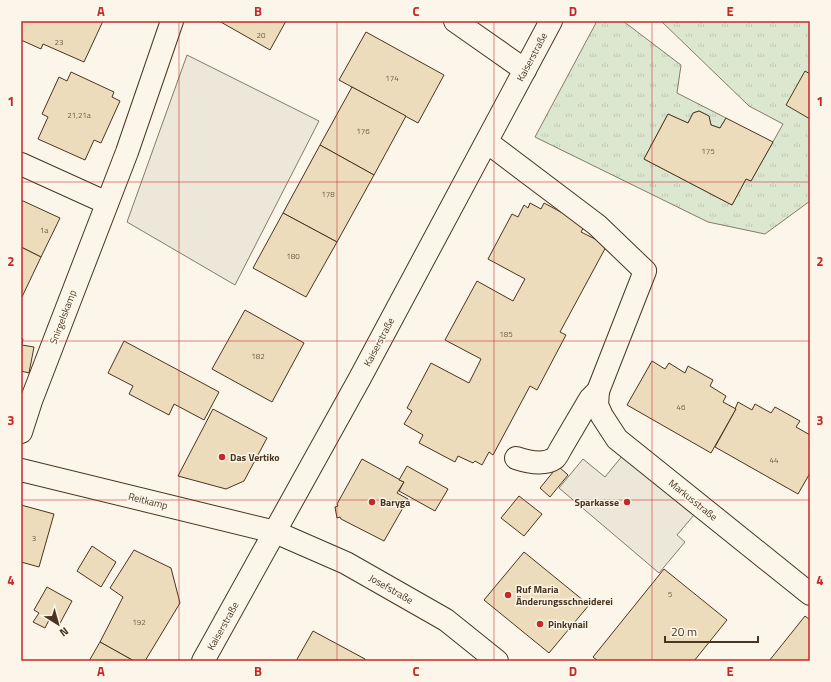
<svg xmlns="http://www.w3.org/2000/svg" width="831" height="682" font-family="'Titillium Web',sans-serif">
<defs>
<pattern id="grass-tufts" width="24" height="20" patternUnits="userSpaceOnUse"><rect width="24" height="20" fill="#dce7d0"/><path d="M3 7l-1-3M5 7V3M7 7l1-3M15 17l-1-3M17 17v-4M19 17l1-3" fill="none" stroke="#bec7b2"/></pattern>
</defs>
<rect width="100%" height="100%" fill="#fbf6e9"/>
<path fill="url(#grass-tufts)" stroke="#887966" d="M597 21H623L681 65 677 93 726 118 720 128 711 125 709 116 699 111 693 113 688 123 668 114 644 159 732 205 746 179 751 181 783 124 749 106 661 21H810V201L765 234 708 222 535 137Z"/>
<g fill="#ede7d9" stroke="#887966">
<path d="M187 55 319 121 235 285 127 222Z"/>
<path d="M623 455 694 515 677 535 685 542 659 573 559 488 583 459 605 477Z"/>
</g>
<g fill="#ecdcbc" stroke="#4a3520">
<path d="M21 21H103L84 62 43 44 41 49 21 40Z"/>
<path d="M219 21H286L270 50Z"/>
<path d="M366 32 444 75 418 123 339 80Z"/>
<path d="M805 71 810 74V119L786 105Z"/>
<path d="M71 72 114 92 112 97 120 101 101 143 94 140 85 160 38 139 48 117 42 114 59 77 67 81Z"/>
<path d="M352 87 406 116 374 175 320 145Z"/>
<path d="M699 111 709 116 711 125 720 128 726 118 773 142 751 181 746 179 732 205 644 159 668 114 688 123 693 113Z"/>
<path d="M320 145 374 175 337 242 283 213Z"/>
<path d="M21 200 60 218 41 257 21 247Z"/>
<path d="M530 203 541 209 544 203 585 225 581 232 607 245 560 332 566 335 537 390 530 386 493 455 489 452 482 465 475 461 473 463 458 456 455 462 419 443 423 435 404 424 412 411 407 408 431 363 469 383 481 359 445 340 477 281 513 301 525 279 488 259 512 214 518 217 524 205 528 208Z"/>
<path d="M283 213 337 242 306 297 253 268Z"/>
<path d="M21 247 41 257 22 297H21Z"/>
<path d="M245 310 304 343 272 402 212 369Z"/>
<path d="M21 338 23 339 22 345 34 347 29 373 21 371Z"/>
<path d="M124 341 219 392 204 420 174 404 169 415 129 394 133 386 108 373Z"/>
<path d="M652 361 665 369 669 363 685 373 688 366 713 380 710 386 726 396 723 402 736 409 711 453 627 405Z"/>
<path d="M738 402 752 410 755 404 771 413 775 407 800 421 796 427 810 435V473L798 494 715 447 736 409H735Z"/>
<path d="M213 409 267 438 244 481 226 489 178 476Z"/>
<path d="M362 459 404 482 397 493 408 499 384 541 341 519 340 517 337 518 335 507 338 506 337 504Z"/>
<path d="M407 466 448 489 435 511 399 491 404 482 399 480Z"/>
<path d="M558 466 568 475 550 497 540 488Z"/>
<path d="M519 496 542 514 524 536 501 518Z"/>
<path d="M21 505 54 514 39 567 21 562Z"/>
<path d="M92 546 116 562 101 587 77 571Z"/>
<path d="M134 550 171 568 180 603 145 661H134L100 642 123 597 110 588Z"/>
<path d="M524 552 589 605 549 653 484 600Z"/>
<path d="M664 569 727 620 694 661H598L593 657Z"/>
<path d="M47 587 72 601 59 625 49 620 45 628 33 622 39 613 34 610Z"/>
<path d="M805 616 810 620V661H769Z"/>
<path d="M313 631 365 659 364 661H296Z"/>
<path d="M100 642 134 661H89Z"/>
</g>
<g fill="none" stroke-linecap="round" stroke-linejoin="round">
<defs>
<g id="minor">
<path d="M455 21 525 70"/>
<path d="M487 142 597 225 645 271 598 391 590 399 560 450C559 452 557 456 555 458 544 466 528 462 516 458"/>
<path d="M21 164 107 203"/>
<path d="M598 391 597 405 602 416 617 439 810 594"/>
<path d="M21 432 31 401 127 152 172 21"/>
<path d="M21 470 275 532 346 563 446 620 497 661"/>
</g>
<path id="major" d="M203 661 360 378 551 21"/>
</defs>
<use href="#minor" stroke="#4a3520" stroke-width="24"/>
<use href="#major" stroke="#4a3520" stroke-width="24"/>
<use href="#minor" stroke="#fbf6e9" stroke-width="22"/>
<use href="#major" stroke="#fbf6e9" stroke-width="22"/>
</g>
<path fill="none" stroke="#c62828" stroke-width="1" stroke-opacity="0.55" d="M179 21V661M337 21V661M494 21V661M652 21V661M21 182H810M21 341H810M21 500H810"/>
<g fill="#c62828" stroke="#fbf6e9" stroke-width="1.5">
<circle cx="222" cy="457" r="4"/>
<circle cx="372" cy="502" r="4"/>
<circle cx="627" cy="502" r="4"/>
<circle cx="508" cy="595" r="4"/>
<circle cx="540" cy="624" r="4"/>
</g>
<g text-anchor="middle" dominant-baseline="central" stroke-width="3" stroke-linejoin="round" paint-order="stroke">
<g font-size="8" fill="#725f47">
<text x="261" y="35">20</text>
<text x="59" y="42">23</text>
<text x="392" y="78">174</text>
<text x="79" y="115">21,21a</text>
<text x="363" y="131">176</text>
<text x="708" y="151">175</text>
<text x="328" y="194">178</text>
<text x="44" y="230">1a</text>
<text x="293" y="256">180</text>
<text x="506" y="334">185</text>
<text x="258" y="356">182</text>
<text x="681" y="407">46</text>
<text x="774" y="460">44</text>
<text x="34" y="538">3</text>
<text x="670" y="594">5</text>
<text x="139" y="622">192</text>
</g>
<g font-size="10" fill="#4a3520" stroke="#fbf6e9">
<text transform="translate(532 57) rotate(-62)">Kaiserstraße</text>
<text transform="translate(63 317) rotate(-69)">Snirgelskamp</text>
<text transform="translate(379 342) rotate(-62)">Kaiserstraße</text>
<text transform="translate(693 500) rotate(39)">Markusstraße</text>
<text transform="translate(148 501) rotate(14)">Reitkamp</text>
<text transform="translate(391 589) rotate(30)">Josefstraße</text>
<text transform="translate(223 626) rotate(-61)">Kaiserstraße</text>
</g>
<g font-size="10" font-weight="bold" fill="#4a3520" stroke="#fbf6e9" text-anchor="start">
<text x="230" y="457">Das Vertiko</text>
<text x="380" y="502">Baryga</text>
<text x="619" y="502" text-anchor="end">Sparkasse</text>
<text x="516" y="589">Ruf Maria<tspan x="516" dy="12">Änderungsschneiderei</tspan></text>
<text x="548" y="624">Pinkynail</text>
</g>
</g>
<rect width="831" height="682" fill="none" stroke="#fbf6e9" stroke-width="44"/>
<g transform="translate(58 624) rotate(143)" stroke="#fbf6e9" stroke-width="3" paint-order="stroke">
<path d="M0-3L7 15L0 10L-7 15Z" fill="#4a3520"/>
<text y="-6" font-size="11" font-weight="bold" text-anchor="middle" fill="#4a3520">N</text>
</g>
<path d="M665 636v6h93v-6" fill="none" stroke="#4a3520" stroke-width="2"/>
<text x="671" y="636" font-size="12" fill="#4a3520" stroke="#fbf6e9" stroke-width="3" paint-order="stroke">20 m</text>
<rect x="22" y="22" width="787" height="638" fill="none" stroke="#c62828" stroke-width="1.5"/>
<g font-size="13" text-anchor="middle" font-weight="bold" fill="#c62828">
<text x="101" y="16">A</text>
<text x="258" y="16">B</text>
<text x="416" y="16">C</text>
<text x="573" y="16">D</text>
<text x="730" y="16">E</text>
<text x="11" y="106">1</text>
<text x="820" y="106">1</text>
<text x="11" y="266">2</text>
<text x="820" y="266">2</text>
<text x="11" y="425">3</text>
<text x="820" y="425">3</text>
<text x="11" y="585">4</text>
<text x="820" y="585">4</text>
<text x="101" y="676">A</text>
<text x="258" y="676">B</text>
<text x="416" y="676">C</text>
<text x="573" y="676">D</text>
<text x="730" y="676">E</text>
</g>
</svg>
